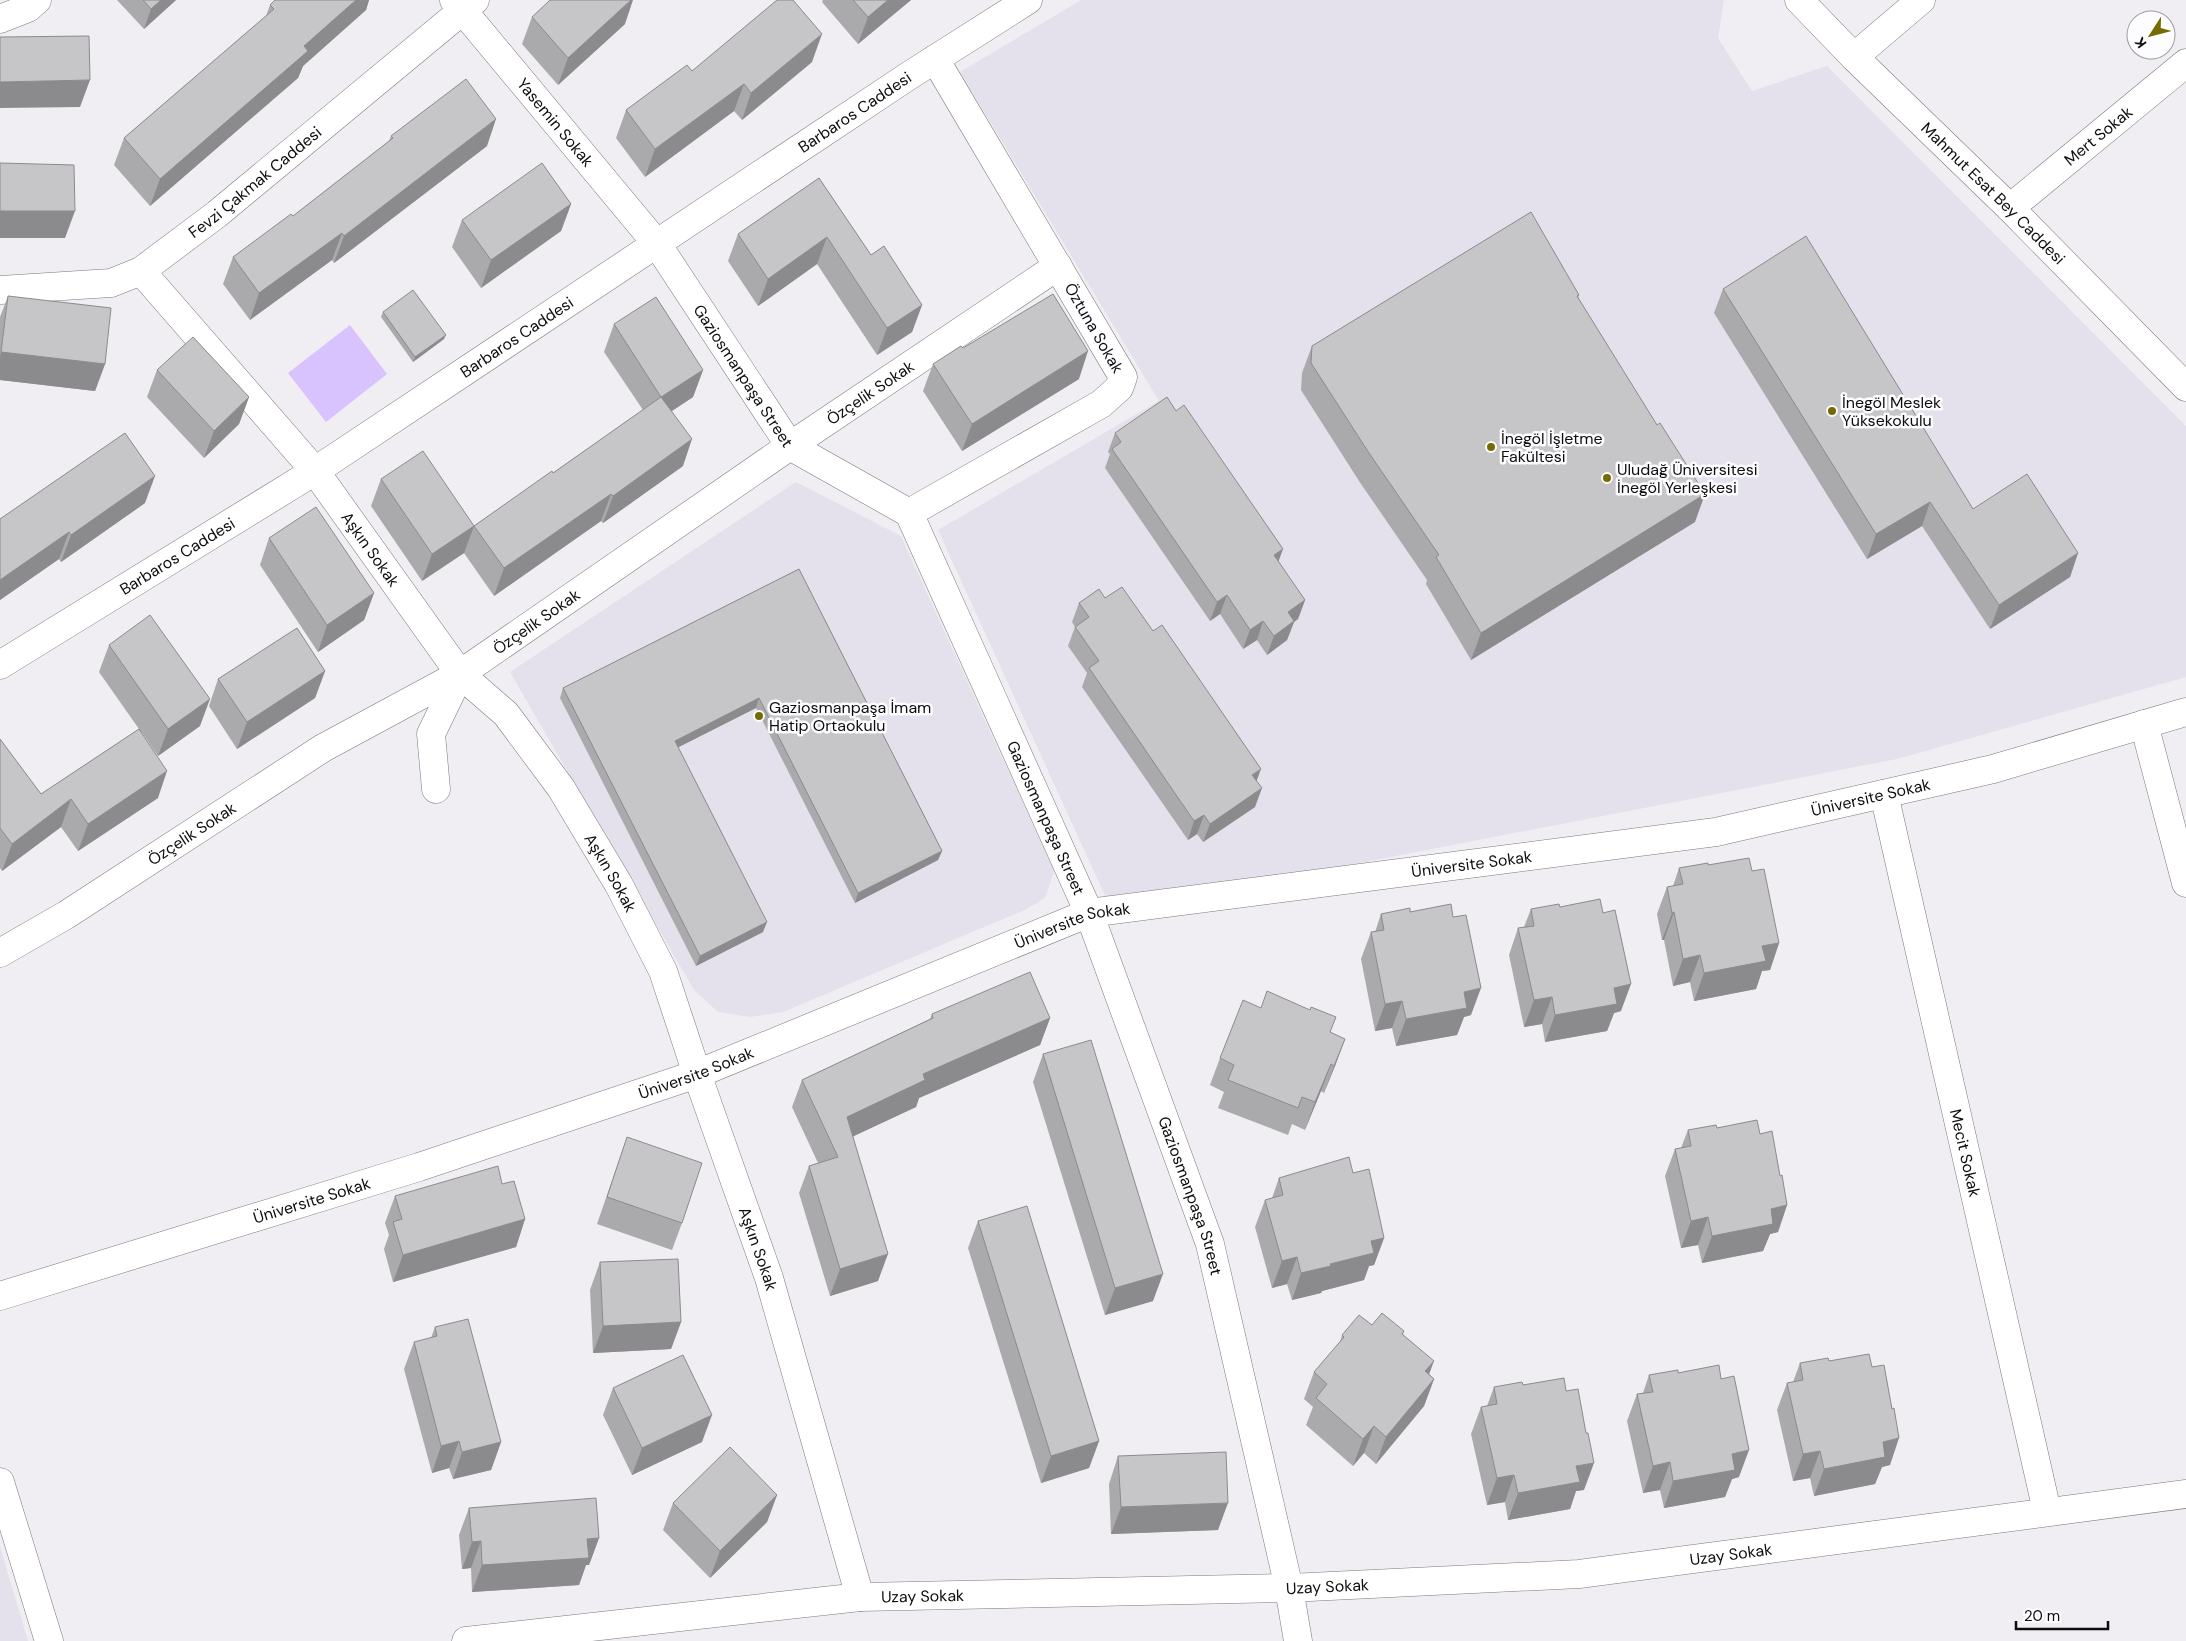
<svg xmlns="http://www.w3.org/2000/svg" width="2186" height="1641" font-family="'DM Sans',sans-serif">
<rect width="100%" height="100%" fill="#f0eef2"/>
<g fill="#e5e1ec">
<path d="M1081 0H1724L1718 38 1752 91 1827 66 2186 426V677L1897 759 1112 911 938 530 1159 401 960 72Z"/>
<path d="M796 482 901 536 1003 760 1056 866 1045 898 1027 909 783 1012 750 1017 718 1012 694 990 510 672Z"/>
<path d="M0 1547 28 1641H0Z"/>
</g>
<path fill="#d8c3fe" d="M350 325 387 374 326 422 288 373Z"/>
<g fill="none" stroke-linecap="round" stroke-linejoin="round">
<defs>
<g id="minor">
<path id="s1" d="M454 0 657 244 790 446 909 513 1089 913 1210 1244 1289 1588 1298 1641"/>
<path d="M0 19 28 8 37 0"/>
<path d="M1854 57 1921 0"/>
<path id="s2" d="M2010 208 2186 63"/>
<path id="s3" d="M141 271 315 471 460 674 506 714 561 788 619 885 663 971 697 1074 769 1278 860 1597"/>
<path id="s4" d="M0 290 111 283 141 271 217 214 475 0"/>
<path d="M909 513 1101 404 1119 388 1123 377 935 59"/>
<path d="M2144 724 2186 883"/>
<path d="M436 789 431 734 460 674"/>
<path id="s5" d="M1884 794 2047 1511"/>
<path id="s6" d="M0 953 66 915 323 748 460 674 790 446 1058 266"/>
<path id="s7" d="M0 1296 419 1167 697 1074 1089 913 1716 832 1993 769 2186 712"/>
<path d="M0 1482 49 1641"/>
<path id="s8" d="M466 1641 860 1597 1289 1588 1579 1574 2186 1494"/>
</g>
<g id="major">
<path id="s9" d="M1799 0 1854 57 2010 208 2186 387"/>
<path id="s10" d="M0 665 315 471 910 75 1028 0"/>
</g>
</defs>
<use href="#minor" stroke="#7a797d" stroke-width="29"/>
<use href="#major" stroke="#7a797d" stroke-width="29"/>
<use href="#minor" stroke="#fff" stroke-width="28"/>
<use href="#major" stroke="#fff" stroke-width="28"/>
</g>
<g fill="#aaa9ac">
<path d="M117 0H176L144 29Z"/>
<path d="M275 0H369L366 10 303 66 298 78 150 206 114 165 124 138 266 16 270 5Z"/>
<path d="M823 0H911L858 44 822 2Z"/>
<path d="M532 17 625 24 558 85 522 44Z"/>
<path d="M812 62 742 120 734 111 645 177 616 138 626 110 692 71Z"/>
<path d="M391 136 487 146 334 263 332 260 250 320 223 284 233 257 293 216 389 141Z"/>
<path d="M819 178 871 255 922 305 912 332 877 355 817 264 758 306 728 261 738 234Z"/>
<path d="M571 204 561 231 481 288 452 247 462 220Z"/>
<path d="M1723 289 1973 509 2078 553 2070 577 1990 629 1922 526 1867 559 1714 313Z"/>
<path d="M1579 295 1578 298 1695 522 1471 660 1426 584 1427 580 1359 481 1301 390 1302 373 1312 346Z"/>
<path d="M8 296 105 364 95 391 0 380V317Z"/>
<path d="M383 312 444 339 413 362 381 317Z"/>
<path d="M614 324 703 370 693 397 672 411 683 466 603 523 601 521 494 596 464 553 422 581 371 506 381 479 474 526 553 473 643 410 604 352Z"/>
<path d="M933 364 1079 379 962 451 923 391Z"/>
<path d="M157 370 249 397 239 424 204 458 147 397Z"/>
<path d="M1115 433 1278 562 1305 600 1298 619 1294 622 1287 640 1267 655 1257 640 1243 649 1220 614 1210 621 1105 468 1110 454 1108 452Z"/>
<path d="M145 503 61 562 59 559 0 600V519Z"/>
<path d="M269 538 374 593 364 620 318 652 260 565Z"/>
<path d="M799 569 942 851 938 860 855 903 756 708 678 747 763 932 696 966 560 698 563 688Z"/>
<path d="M1105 598 1257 781 1255 807 1203 842 1197 834 1188 840 1082 687 1087 673 1068 646 1075 627 1072 622 1079 603Z"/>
<path d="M109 645 200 726 158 756 141 731 158 798 78 851 61 827 2 871 0 868V739L41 794 139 729 99 672Z"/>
<path d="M325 671 315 698 237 749 209 706 218 679Z"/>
<path d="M1708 865 1752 871 1779 943 1770 970 1762 971 1756 989 1694 1001 1690 982 1673 986 1664 940H1662L1657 914 1667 887 1673 886 1679 868Z"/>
<path d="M1560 907 1621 1011 1614 1013 1607 1031 1545 1042 1542 1024 1524 1027 1509 955 1518 928 1524 927 1531 909Z"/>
<path d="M1410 912 1471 1015 1464 1017 1457 1035 1396 1046 1392 1028 1375 1031 1361 959 1371 932H1375L1381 914Z"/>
<path d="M1261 1008 1330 1033 1345 1039 1335 1066 1324 1093 1321 1091 1305 1130 1292 1124 1288 1135 1218 1108 1224 1092 1210 1085 1220 1058Z"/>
<path d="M932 1014 1050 1018 1040 1045 919 1098 916 1107 853 1136 878 1281 830 1296 799 1193 809 1166 818 1163 792 1107 802 1080 930 1019Z"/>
<path d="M1043 1054 1153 1301 1105 1315 1033 1082Z"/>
<path d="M1717 1128 1760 1134 1780 1176 1787 1205 1778 1232 1770 1234 1763 1251 1702 1263 1698 1245 1681 1248 1665 1176 1675 1149 1681 1148 1688 1130Z"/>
<path d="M627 1137 682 1223 672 1250 597 1224Z"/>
<path d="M1353 1173 1384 1238 1374 1265 1369 1266 1364 1280 1322 1291 1321 1293 1292 1300 1287 1284 1272 1288 1255 1227 1265 1200 1272 1198 1279 1178Z"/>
<path d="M502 1184 525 1219 516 1247 393 1282 384 1249 389 1235 385 1223 395 1196Z"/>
<path d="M978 1221 1099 1441 1089 1468 1041 1483 968 1248Z"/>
<path d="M600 1262 681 1322 671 1349 593 1353 590 1290Z"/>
<path d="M1372 1325 1404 1331 1403 1334 1429 1374 1434 1379 1424 1406 1376 1464 1364 1453 1353 1466 1306 1425 1313 1407 1304 1399 1314 1372 1340 1342 1342 1335Z"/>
<path d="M435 1327 501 1442 491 1470 453 1479 449 1468 432 1473 404 1369 414 1342 431 1338Z"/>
<path d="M1800 1363 1890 1465 1882 1467 1875 1484 1814 1496 1810 1478 1793 1481 1777 1410 1787 1383 1793 1382Z"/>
<path d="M1678 1373 1739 1477 1732 1479 1725 1497 1664 1508 1660 1490 1643 1493 1627 1421 1637 1394 1643 1393 1649 1375Z"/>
<path d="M1523 1385 1584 1490 1576 1491 1570 1509 1508 1520 1505 1502 1487 1505 1471 1434 1481 1407 1487 1406 1494 1387Z"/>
<path d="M613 1388 702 1442 632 1475 603 1415Z"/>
<path d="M1118 1456 1218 1530 1111 1534 1109 1484Z"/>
<path d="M777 1495 767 1522 710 1578 663 1530 673 1503Z"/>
<path d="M469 1508 599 1538 589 1565H586L579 1585 472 1592 471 1568 462 1569 459 1535Z"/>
</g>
<g fill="#8b8a8c">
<path d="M161 0H176L144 29 151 9Z"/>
<path d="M356 0H369L366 10 303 66 298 78 150 206 160 179 304 46Z"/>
<path d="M631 0H633L625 24 558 85 568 58Z"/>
<path d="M888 0H911L858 44 868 17Z"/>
<path d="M822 34 812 62 742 120 751 93Z"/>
<path d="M90 80 80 107 0 108V82Z"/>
<path d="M744 84 734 111 645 177 655 149Z"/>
<path d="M496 119 487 146 334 263 344 236Z"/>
<path d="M571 204 561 231 481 288 491 260Z"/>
<path d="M0 211H75L65 238H0Z"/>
<path d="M342 233 332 260 250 320 259 293Z"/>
<path d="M827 237 817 264 758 306 768 279Z"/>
<path d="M922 305 912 332 877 355 887 328Z"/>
<path d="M446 335 444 339 413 362 415 357Z"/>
<path d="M1088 351 1079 379 962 451 972 424Z"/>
<path d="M1 352 105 364 95 391 0 380V356Z"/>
<path d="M703 370 693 397 652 424 661 397Z"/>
<path d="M249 397 239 424 204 458 214 431Z"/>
<path d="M692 439 683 466 603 523 613 496Z"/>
<path d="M155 476 145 503 61 562 71 535Z"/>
<path d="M611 494 601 521 494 596 504 568Z"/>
<path d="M1705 494 1695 522 1471 660 1481 633Z"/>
<path d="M1930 502 1922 526 1867 559 1876 534Z"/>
<path d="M474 526 464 553 422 581 432 554Z"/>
<path d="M69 532 59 559 0 600V580Z"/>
<path d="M1283 549 1276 568 1274 555Z"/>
<path d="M2078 553 2070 577 1990 629 1999 605Z"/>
<path d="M374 593 364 620 318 652 327 625Z"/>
<path d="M1227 595 1220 614 1210 621 1217 602Z"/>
<path d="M1305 600 1298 619 1294 622 1287 640 1267 655 1274 636 1288 612Z"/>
<path d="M1263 621 1257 640 1243 649 1250 630Z"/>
<path d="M325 671 315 698 237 749 247 722Z"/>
<path d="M759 698 756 708 671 751 675 741Z"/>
<path d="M210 699 200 726 158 756 168 729Z"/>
<path d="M1261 769 1254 788 1252 775Z"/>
<path d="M167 771 158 798 78 851 88 824Z"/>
<path d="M1262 788 1255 807 1203 842 1210 824Z"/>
<path d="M71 799 61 827 2 871 12 844Z"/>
<path d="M1204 815 1197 834 1188 840 1194 821Z"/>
<path d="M942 851 938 860 855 903 858 893Z"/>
<path d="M1674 912 1664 940H1662L1672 913Z"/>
<path d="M767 922 763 932 696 966 700 956Z"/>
<path d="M1779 943 1770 970 1762 971 1756 989 1694 1001 1704 973 1762 946Z"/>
<path d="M1700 955 1690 982 1673 986 1683 959Z"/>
<path d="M1631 984 1621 1011 1614 1013 1607 1031 1545 1042 1555 1015 1614 988Z"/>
<path d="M1481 988 1471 1015 1464 1017 1457 1035 1396 1046 1406 1019 1464 992Z"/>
<path d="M1552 997 1542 1024 1524 1027 1534 1000Z"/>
<path d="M1402 1001 1392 1028 1375 1031 1385 1004Z"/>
<path d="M1050 1018 1040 1045 919 1098 916 1107 837 1144 847 1117 923 1074Z"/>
<path d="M1345 1039 1335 1066 1324 1093 1334 1066Z"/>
<path d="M1331 1064 1321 1091 1305 1130 1315 1102Z"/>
<path d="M1787 1205 1778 1232 1770 1234 1763 1251 1702 1263 1712 1236 1771 1209Z"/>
<path d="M1708 1217 1698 1245 1681 1248 1691 1221Z"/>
<path d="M525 1219 516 1247 393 1282 403 1255Z"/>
<path d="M1384 1238 1374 1265 1369 1266 1364 1280 1322 1291 1321 1293 1292 1300 1301 1273 1330 1264 1371 1241Z"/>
<path d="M888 1254 878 1281 830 1296 840 1269Z"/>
<path d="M1297 1257 1287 1284 1272 1288 1282 1261Z"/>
<path d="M1163 1274 1153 1301 1105 1315 1115 1288Z"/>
<path d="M681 1322 671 1349 593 1353 603 1326Z"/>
<path d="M1434 1361 1424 1388 1425 1371Z"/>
<path d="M1434 1379 1424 1406 1376 1464 1386 1437Z"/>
<path d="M712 1415 702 1442 632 1475 642 1448Z"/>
<path d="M1374 1426 1364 1453 1353 1466 1363 1439Z"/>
<path d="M1899 1438 1890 1465 1882 1467 1875 1484 1814 1496 1824 1469 1883 1442Z"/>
<path d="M459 1441 449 1468 432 1473 441 1446Z"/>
<path d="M1099 1441 1089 1468 1041 1483 1051 1456Z"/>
<path d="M501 1442 491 1470 453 1479 462 1452Z"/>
<path d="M1749 1450 1739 1477 1732 1479 1725 1497 1664 1508 1673 1481 1732 1454Z"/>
<path d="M1820 1451 1810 1478 1793 1481 1803 1454Z"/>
<path d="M1670 1462 1660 1490 1643 1493 1653 1466Z"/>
<path d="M1594 1463 1584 1490 1576 1491 1570 1509 1508 1520 1518 1493 1576 1466Z"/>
<path d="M1514 1475 1505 1502 1487 1505 1497 1478Z"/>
<path d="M777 1495 767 1522 710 1578 720 1551Z"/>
<path d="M1228 1503 1218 1530 1111 1534 1121 1507Z"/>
<path d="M599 1538 589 1565H586L579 1585 472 1592 482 1565 587 1539Z"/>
<path d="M481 1541 471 1568 462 1569 472 1542Z"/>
</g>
<g fill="#c6c5c8" stroke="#8b8a8c">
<path d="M143 0H161L151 9Z"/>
<path d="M275 0H356L304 46 308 51 160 179 124 138 274 9 270 5Z"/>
<path d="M550 0H631L568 58 532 17Z"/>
<path d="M777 0H793L822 34 751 93 744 84 655 149 626 110 687 65 692 71Z"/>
<path d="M853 0H888L868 17Z"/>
<path d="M89 36 90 80 0 82V37Z"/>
<path d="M466 79 496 119 344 236 342 233 259 293 233 257 291 214 293 216 393 138 391 136Z"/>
<path d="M0 163 74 165 75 211H0Z"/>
<path d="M542 163 571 204 491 260 462 220Z"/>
<path d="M819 178 871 255 884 246 922 305 887 328 827 237 768 279 738 234Z"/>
<path d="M1531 212 1579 295 1577 296 1657 425 1660 423 1705 494 1481 633 1436 557 1439 555 1369 453 1311 363 1312 346Z"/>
<path d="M1806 236 1973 509 2027 474 2078 553 1999 605 1930 502 1876 534 1723 289Z"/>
<path d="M413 290 446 335 415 357 383 312Z"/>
<path d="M1053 294 1088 351 972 424 933 364 961 346 963 348Z"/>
<path d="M8 296 111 308 105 364 1 352Z"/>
<path d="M656 297 703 370 661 397 614 324Z"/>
<path d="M193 337 249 397 214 431 157 370Z"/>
<path d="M661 397 692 439 613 496 611 494 504 568 474 526 552 471 553 473Z"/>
<path d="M1167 397 1176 411 1184 405 1283 549 1274 555 1305 600 1288 612 1294 621 1274 636 1263 621 1250 630 1227 595 1217 602 1112 449 1121 442 1115 433Z"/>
<path d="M125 433 155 476 71 535 69 532 0 580V519Z"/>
<path d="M423 451 474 526 432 554 381 479Z"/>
<path d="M316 507 374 593 327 625 269 538Z"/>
<path d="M799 569 942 851 858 893 759 698 675 741 767 922 700 956 563 688Z"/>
<path d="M1122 587 1153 631 1162 625 1261 769 1252 775 1262 788 1210 824 1204 815 1194 821 1089 668 1099 661 1075 627 1089 617 1079 603 1099 589 1105 598Z"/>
<path d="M150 615 210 699 168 729 109 645Z"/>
<path d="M297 628 325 671 247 722 218 679Z"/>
<path d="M139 729 167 771 88 824 71 799 12 844 0 828V739L41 794Z"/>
<path d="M1749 858 1752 871 1764 869 1779 943 1762 946 1766 961 1704 973 1700 955 1683 959 1674 912 1672 913 1667 887 1683 884 1679 868 1708 863V865Z"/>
<path d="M1600 899 1603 913 1615 910 1631 984 1614 988 1617 1004 1555 1015 1552 997 1534 1000 1518 928 1534 926 1531 909 1559 904 1560 907Z"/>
<path d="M1451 904 1453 917 1466 915 1481 988 1464 992 1467 1008 1406 1019 1402 1001 1385 1004 1371 932 1384 930 1381 914 1410 908V912Z"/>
<path d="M1030 972 1050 1018 923 1074 925 1080 847 1117 888 1254 840 1269 809 1166 838 1157 802 1080 933 1018 932 1014Z"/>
<path d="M1267 991 1310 1010 1311 1007 1336 1017 1330 1032 1345 1039 1334 1066 1331 1064 1315 1102 1302 1097 1298 1108 1228 1080 1234 1065 1220 1058 1243 1000 1261 1008Z"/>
<path d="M1091 1040 1163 1274 1115 1288 1043 1054Z"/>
<path d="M1757 1120 1760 1134 1772 1131 1780 1176 1782 1175 1787 1205 1771 1209 1773 1224 1712 1236 1708 1217 1691 1221 1675 1149 1691 1146 1688 1130 1716 1125 1717 1128Z"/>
<path d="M627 1137 702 1163 682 1223 607 1197Z"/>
<path d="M1349 1157 1353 1173 1369 1169 1384 1238 1371 1241 1374 1253 1330 1264 1331 1266 1301 1273 1297 1257 1282 1261 1265 1200 1283 1195 1279 1178Z"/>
<path d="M498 1166 502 1184 514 1181 525 1219 403 1255 393 1222 402 1219 395 1196Z"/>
<path d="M1027 1206 1099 1441 1051 1456 978 1221Z"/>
<path d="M678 1259 681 1322 603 1326 600 1262Z"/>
<path d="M1382 1313 1404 1331 1402 1334 1434 1361 1425 1371 1434 1379 1386 1437 1374 1426 1363 1439 1316 1398 1327 1384 1314 1372 1344 1337 1342 1335 1359 1315 1372 1325Z"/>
<path d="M468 1319 501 1442 462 1452 459 1441 441 1446 414 1342 437 1336 435 1327Z"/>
<path d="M1869 1354 1872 1367 1884 1365 1892 1409 1894 1408 1899 1438 1883 1442 1885 1457 1824 1469 1820 1451 1803 1454 1787 1383 1803 1380 1800 1363 1828 1358 1829 1361Z"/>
<path d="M683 1355 712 1415 642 1448 613 1388Z"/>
<path d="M1719 1365 1721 1379 1734 1376 1749 1450 1732 1454 1735 1470 1673 1481 1670 1462 1653 1466 1637 1394 1653 1392 1649 1375 1678 1370V1373Z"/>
<path d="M1564 1378 1566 1391 1578 1389 1586 1433H1588L1594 1463 1576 1466 1580 1482 1518 1493 1514 1475 1497 1478 1481 1407 1497 1404 1494 1387 1522 1382 1523 1385Z"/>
<path d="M730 1447 777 1495 720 1551 673 1503Z"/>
<path d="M1226 1452 1228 1503 1121 1507 1118 1456Z"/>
<path d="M596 1498 599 1538 587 1539 589 1558 482 1565 481 1541 472 1542 469 1508Z"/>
</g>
<g fill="#756b03" stroke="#fdfcff" stroke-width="2">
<circle cx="1832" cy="411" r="5"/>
<circle cx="1491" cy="447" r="5"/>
<circle cx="1607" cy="478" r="5"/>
<circle cx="759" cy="716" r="5"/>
</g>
<g text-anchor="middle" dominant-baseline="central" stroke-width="5" stroke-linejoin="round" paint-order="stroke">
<g font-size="16" fill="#0d0d0e" stroke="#fdfcff">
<text stroke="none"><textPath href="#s10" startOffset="1018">Barbaros Caddesi</textPath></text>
<text stroke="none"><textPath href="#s1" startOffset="159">Yasemin Sokak</textPath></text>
<text stroke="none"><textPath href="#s2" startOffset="114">Mert Sokak</textPath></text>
<text stroke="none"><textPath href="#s4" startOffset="288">Fevzi Çakmak Caddesi</textPath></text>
<text stroke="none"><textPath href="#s9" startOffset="274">Mahmut Esat Bey Caddesi</textPath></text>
<text transform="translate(1094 328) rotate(60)">Öztuna Sokak</text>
<text stroke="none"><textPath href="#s10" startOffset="612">Barbaros Caddesi</textPath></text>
<text stroke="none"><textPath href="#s1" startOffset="475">Gaziosmanpaşa Street</textPath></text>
<text stroke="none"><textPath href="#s6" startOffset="1036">Özçelik Sokak</textPath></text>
<text stroke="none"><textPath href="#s3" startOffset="361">Aşkın Sokak</textPath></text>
<text stroke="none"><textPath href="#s10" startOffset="208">Barbaros Caddesi</textPath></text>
<text stroke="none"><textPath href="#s6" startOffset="631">Özçelik Sokak</textPath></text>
<text stroke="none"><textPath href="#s7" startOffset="1946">Üniversite Sokak</textPath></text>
<text stroke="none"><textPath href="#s1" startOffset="1030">Gaziosmanpaşa Street</textPath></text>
<text stroke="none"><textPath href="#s6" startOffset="226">Özçelik Sokak</textPath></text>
<text stroke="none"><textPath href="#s7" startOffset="1541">Üniversite Sokak</textPath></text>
<text stroke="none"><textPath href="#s3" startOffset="766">Aşkın Sokak</textPath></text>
<text stroke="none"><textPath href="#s7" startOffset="1136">Üniversite Sokak</textPath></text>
<text stroke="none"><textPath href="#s7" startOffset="731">Üniversite Sokak</textPath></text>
<text stroke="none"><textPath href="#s5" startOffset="368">Mecit Sokak</textPath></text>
<text stroke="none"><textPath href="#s1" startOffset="1435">Gaziosmanpaşa Street</textPath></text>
<text stroke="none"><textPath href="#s7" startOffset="326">Üniversite Sokak</textPath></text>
<text stroke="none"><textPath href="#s3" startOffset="1171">Aşkın Sokak</textPath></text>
<text stroke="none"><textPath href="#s8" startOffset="1269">Uzay Sokak</textPath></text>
<text stroke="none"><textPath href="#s8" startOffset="864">Uzay Sokak</textPath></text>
<text stroke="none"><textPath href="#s8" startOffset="459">Uzay Sokak</textPath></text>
</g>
<g font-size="16" fill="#0d0d0e" stroke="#fdfcff" text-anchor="start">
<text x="1842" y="402">İnegöl Meslek<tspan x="1842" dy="18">Yüksekokulu</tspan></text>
<text x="1501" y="438">İnegöl İşletme<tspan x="1501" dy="18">Fakültesi</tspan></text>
<text x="1617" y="469">Uludağ Üniversitesi<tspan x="1617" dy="18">İnegöl Yerleşkesi</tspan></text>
<text x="769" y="707">Gaziosmanpaşa İmam<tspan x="769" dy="18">Hatip Ortaokulu</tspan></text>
</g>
</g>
<g transform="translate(2151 35) rotate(234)"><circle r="24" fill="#fdfcff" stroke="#9d9c9f"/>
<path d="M0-4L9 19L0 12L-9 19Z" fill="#756b03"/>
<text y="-8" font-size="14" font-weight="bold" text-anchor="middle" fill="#0d0d0e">K</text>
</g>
<path d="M2016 1621v8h92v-8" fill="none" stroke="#0d0d0e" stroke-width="2.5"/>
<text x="2024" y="1621" font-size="15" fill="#0d0d0e" stroke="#fdfcff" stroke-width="4" paint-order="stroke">20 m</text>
</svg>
